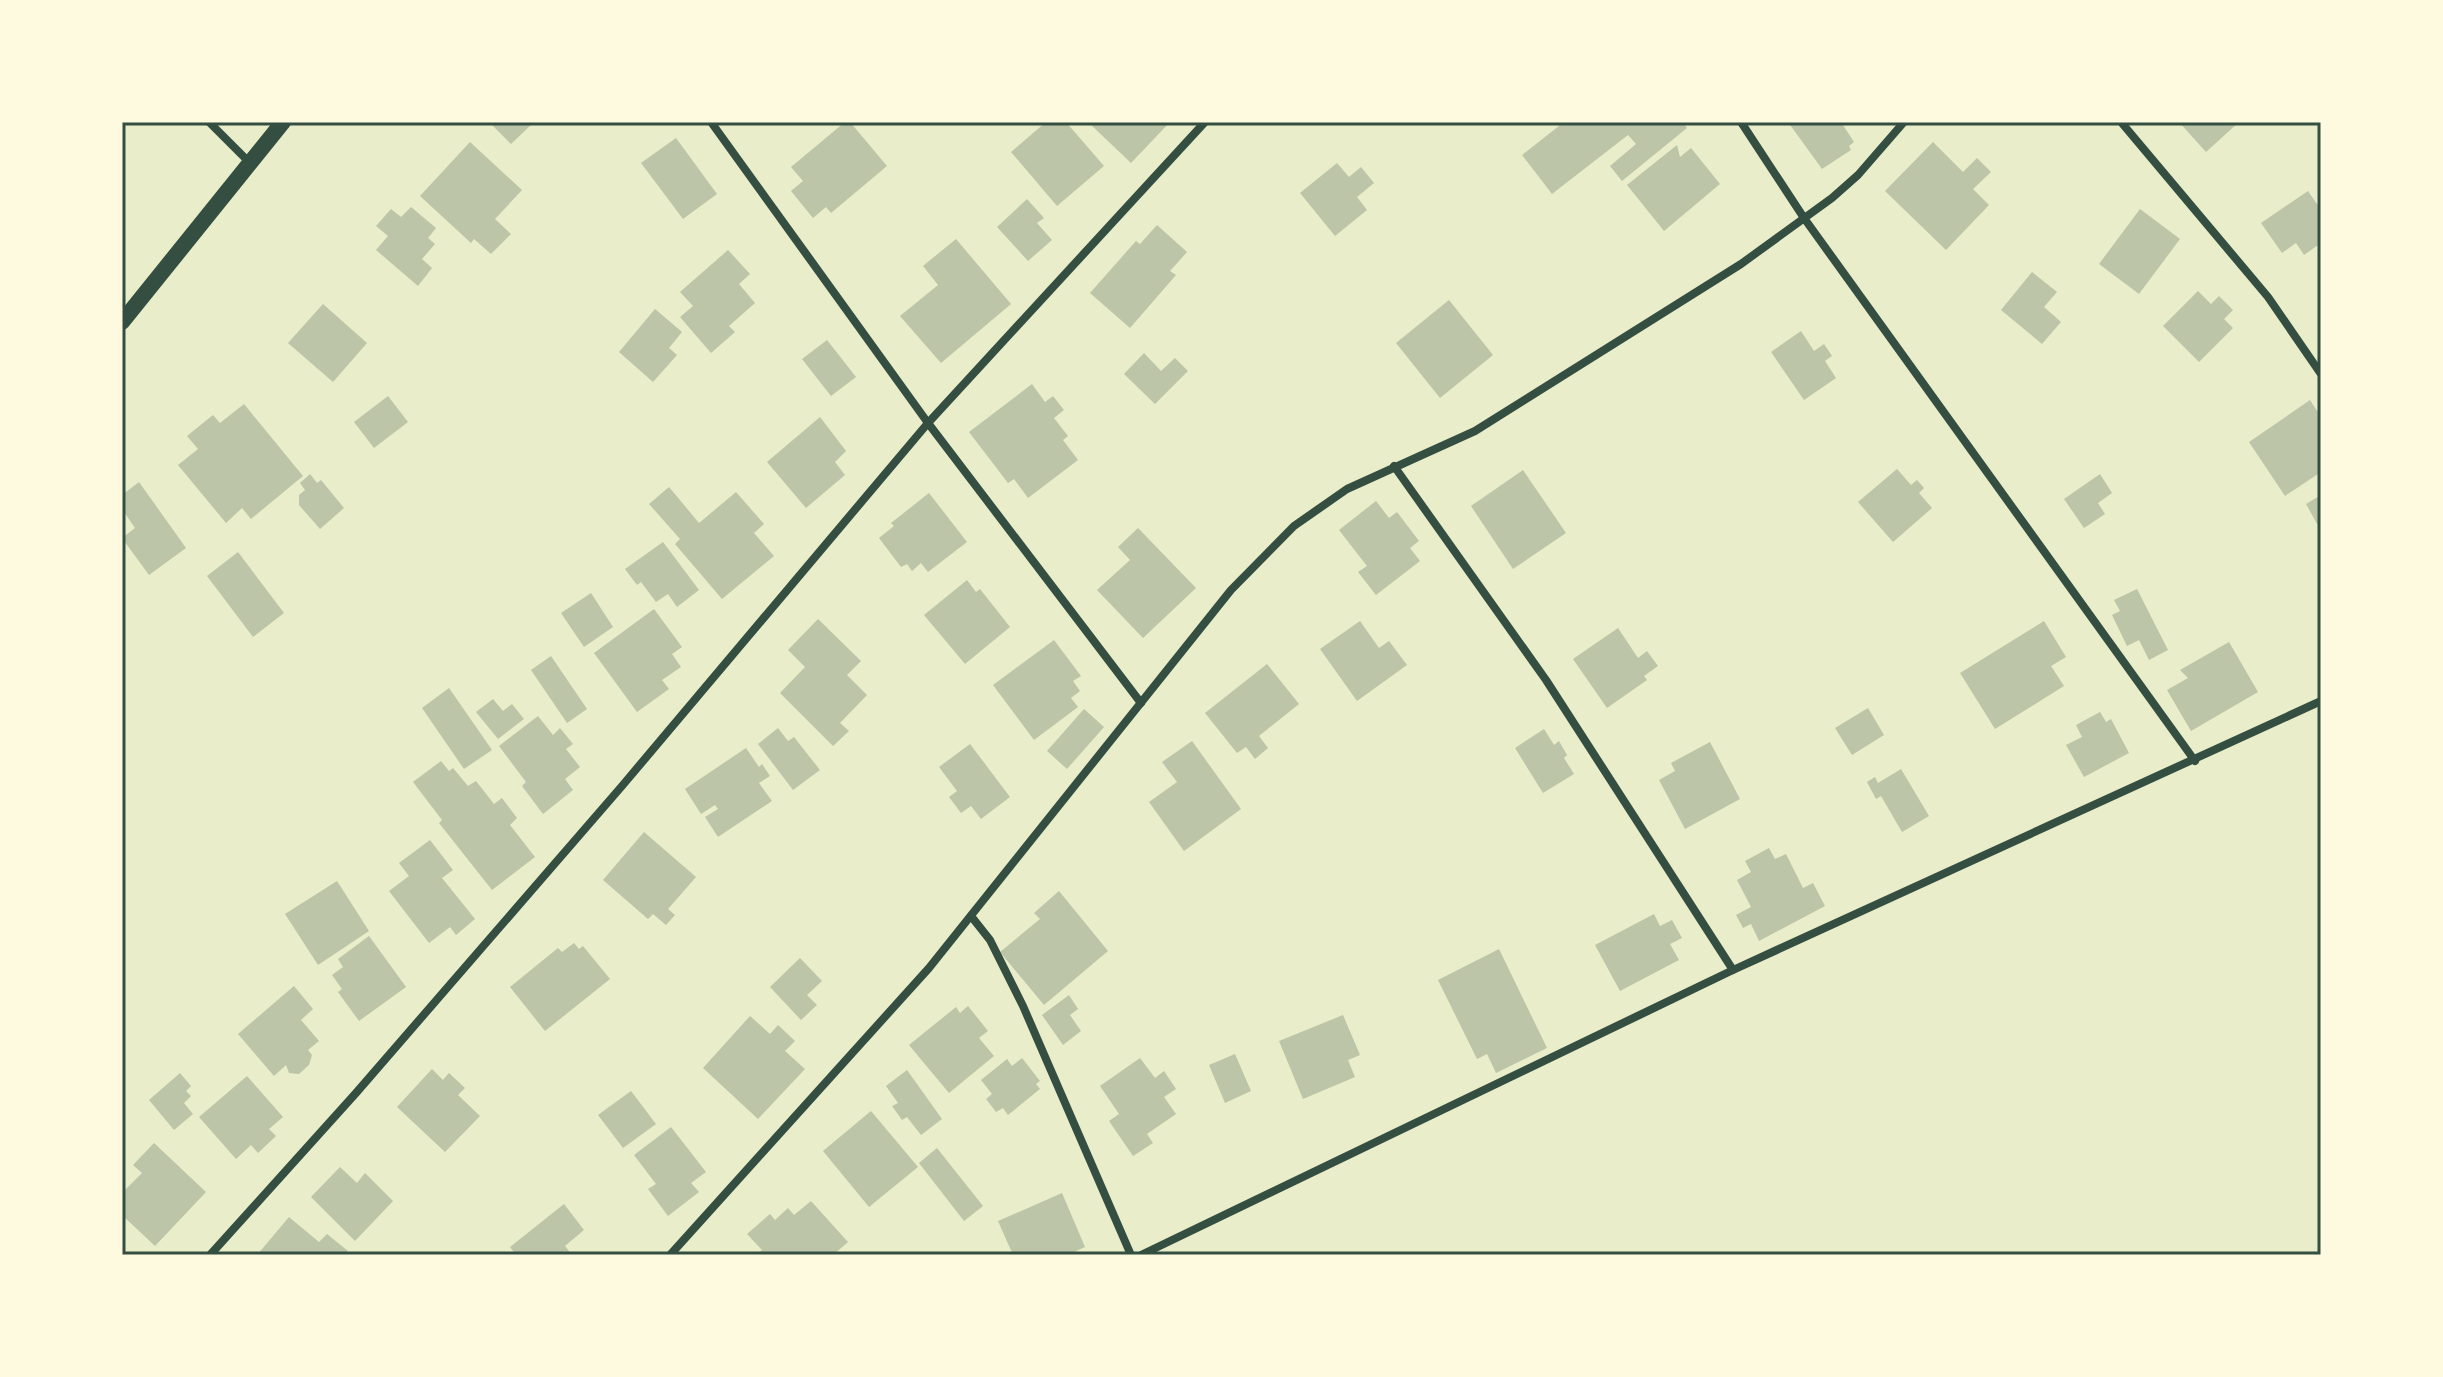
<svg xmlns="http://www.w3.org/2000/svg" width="2443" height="1377" font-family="Cabin,sans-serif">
<rect width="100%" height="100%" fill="#e9edc9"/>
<g fill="#bcc5a7">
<path d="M489 122H534L511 144Z"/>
<path d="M845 122H850L887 166 831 213 826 207 813 218 791 191 803 181 791 167Z"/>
<path d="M1046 122H1066L1104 166 1057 206 1011 152Z"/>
<path d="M1088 122H1170L1131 163Z"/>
<path d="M1564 122H1683L1687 128 1622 181 1610 166 1636 144 1628 135 1552 194 1522 155Z"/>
<path d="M1788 122H1841L1854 142 1849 146 1851 150 1822 169Z"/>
<path d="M2179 122H2239L2206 152Z"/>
<path d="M676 138 717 194 683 219 641 163Z"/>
<path d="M470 142 522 190 495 219 511 234 491 254 474 239 471 243 420 196Z"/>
<path d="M1933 142 1963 172 1977 158 1991 172 1973 189 1989 205 1946 250 1885 191Z"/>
<path d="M1677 145 1680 157 1691 148 1720 184 1664 231 1627 185Z"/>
<path d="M1337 163 1349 177 1361 167 1374 183 1357 197 1367 210 1335 236 1300 193Z"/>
<path d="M2308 191 2321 210V243L2304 255 2296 243 2282 253 2261 223Z"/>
<path d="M1027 199 1044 218 1037 223 1052 240 1028 261 997 227Z"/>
<path d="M411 207 436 228 428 238 435 244 422 259 432 268 418 286 376 250 388 236 376 226 391 209 401 217Z"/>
<path d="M2140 209 2180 239 2139 294 2099 264Z"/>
<path d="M1157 225 1187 252 1170 271 1176 275 1130 328 1090 293 1136 241 1140 244Z"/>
<path d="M956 239 1011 304 941 363 900 316 938 285 923 266Z"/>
<path d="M728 250 750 274 739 284 755 303 729 326 735 332 711 353 680 317 693 306 680 292Z"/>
<path d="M2032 272 2057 292 2044 307 2061 322 2042 344 2001 310Z"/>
<path d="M2198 291 2211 304 2219 296 2233 310 2224 319 2233 328 2199 362 2163 326Z"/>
<path d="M1449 300 1493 355 1440 398 1396 343Z"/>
<path d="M323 304 367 343 333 382 288 343Z"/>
<path d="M655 309 682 332 669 348 677 355 653 382 619 352Z"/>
<path d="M1801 331 1814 351 1824 344 1832 356 1825 361 1836 378 1804 400 1771 352Z"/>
<path d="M827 340 856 377 831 396 802 359Z"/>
<path d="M1144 353 1161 371 1175 358 1188 371 1155 404 1124 374Z"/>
<path d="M1032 384 1045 402 1053 396 1064 410 1054 418 1068 436 1063 440 1078 460 1028 498 1014 479 1008 483 969 432Z"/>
<path d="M388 396 408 422 374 448 354 422Z"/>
<path d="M2310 400 2321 417V472L2285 496 2249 442Z"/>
<path d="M244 404 303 476 251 519 242 508 226 523 178 465 198 449 187 436 213 415 220 423Z"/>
<path d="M820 417 846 451 835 462 845 475 806 508 767 462Z"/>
<path d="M1897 469 1911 485 1917 480 1924 488 1919 493 1932 508 1893 542 1858 502Z"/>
<path d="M1523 470 1566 533 1513 569 1471 506Z"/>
<path d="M310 474 317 483 321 480 344 508 320 529 299 505V495L305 490 300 483Z"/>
<path d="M2100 474 2112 493 2098 503 2105 514 2084 528 2064 499Z"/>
<path d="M139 482 186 548 149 575 122 538 135 528 122 509V495Z"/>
<path d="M669 487 699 523 736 492 764 524 754 533 774 556 722 599 675 544 680 539 649 504Z"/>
<path d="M929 493 967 542 928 572 921 563 912 571 907 564 901 567 879 538 894 526 891 523Z"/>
<path d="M2321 495V531L2306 504Z"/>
<path d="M1376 501 1389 518 1397 512 1419 541 1410 548 1420 561 1376 595 1358 572 1367 566 1339 530Z"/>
<path d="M1138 528 1196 588 1143 638 1097 590 1130 560 1118 547Z"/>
<path d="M663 542 699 590 677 607 668 594 656 602 641 582 637 585 625 569Z"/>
<path d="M238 552 284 613 253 637 207 576Z"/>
<path d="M967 580 976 592 980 589 1010 627 965 664 924 615Z"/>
<path d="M2137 589 2168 650 2149 660 2139 640 2127 646 2112 615 2120 611 2114 600Z"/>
<path d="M591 593 613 627 584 647 561 613Z"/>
<path d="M654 609 682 647 672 654 681 667 662 680 669 689 637 712 594 653Z"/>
<path d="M818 619 861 661 847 675 867 695 840 723 849 731 833 746 780 693 805 667 788 650Z"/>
<path d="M1360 621 1379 648 1389 641 1407 665 1357 701 1320 649Z"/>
<path d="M2044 621 2066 657 2051 666 2064 686 1995 729 1960 673Z"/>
<path d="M1618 628 1638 658 1647 651 1658 666 1644 676 1647 680 1607 708 1573 659Z"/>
<path d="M1054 640 1081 676 1073 681 1080 691 1071 698 1078 707 1034 740 993 685Z"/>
<path d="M2229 642 2258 692 2191 731 2167 690 2188 678 2180 670Z"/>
<path d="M551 656 587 709 567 723 531 670Z"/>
<path d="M1267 664 1299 704 1259 736 1268 748 1255 759 1246 747 1237 753 1205 713Z"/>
<path d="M449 688 492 750 464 769 422 708Z"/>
<path d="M493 699 503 711 512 704 524 719 498 739 476 712Z"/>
<path d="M1868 708 1884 735 1852 755 1835 728Z"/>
<path d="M1084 709 1104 727 1067 769 1047 751Z"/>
<path d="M2100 712 2106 722 2111 719 2129 753 2084 777 2066 745 2082 737 2076 725Z"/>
<path d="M538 716 553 735 560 728 573 744 566 749 580 767 565 779 573 790 543 814 522 786 526 782 499 746Z"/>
<path d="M778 728 788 741 794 737 820 770 793 790 758 744Z"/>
<path d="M1544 729 1554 745 1559 741 1567 755 1564 758 1574 774 1543 793 1515 748Z"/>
<path d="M1192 741 1241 809 1184 851 1149 802 1177 782 1162 762Z"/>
<path d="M1710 742 1740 799 1685 829 1659 780 1675 771 1671 763Z"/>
<path d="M970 744 1010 797 981 819 971 806 961 813 949 797 957 791 939 767Z"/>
<path d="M746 748 759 767 762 764 770 776 759 783 772 801 718 837 705 817 718 809 715 805 701 814 685 789Z"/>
<path d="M441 761 449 771 453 768 468 786 476 781 494 804 502 798 517 818 510 825 535 857 492 890 439 823 442 820 413 782Z"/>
<path d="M1901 769 1929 816 1902 832 1881 796 1876 799 1867 782 1875 777 1878 783Z"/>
<path d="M644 832 696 877 668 909 675 915 666 925 653 914 648 919 603 880Z"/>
<path d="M430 840 453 870 442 878 475 919 456 935 450 927 429 943 389 891 409 876 399 863Z"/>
<path d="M1769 848 1775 859 1786 854 1803 888 1813 883 1825 906 1759 941 1751 924 1743 928 1736 915 1751 907 1737 880 1751 872 1745 861Z"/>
<path d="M337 881 369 931 318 965 285 914Z"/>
<path d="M1059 891 1108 951 1044 1005 1000 952 1040 919 1034 913Z"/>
<path d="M1654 914 1660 926 1672 920 1682 938 1670 944 1679 960 1620 991 1595 945Z"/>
<path d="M369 936 406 987 359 1021 338 992 342 989 332 975 343 967 338 959Z"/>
<path d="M574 943 579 949 583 946 610 979 545 1031 510 987 558 948 562 952Z"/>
<path d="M1499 949 1547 1048 1496 1073 1487 1054 1477 1059 1438 980Z"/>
<path d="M800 958 822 981 807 995 817 1005 801 1020 770 987Z"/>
<path d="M294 986 313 1009 301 1020 319 1041 308 1050 312 1055 309 1065 299 1074 289 1073 286 1065 274 1076 238 1034Z"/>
<path d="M1069 995 1078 1009 1070 1015 1081 1031 1063 1045 1042 1015Z"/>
<path d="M968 1006 988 1031 979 1038 994 1056 949 1093 909 1045 956 1007 960 1013Z"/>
<path d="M1343 1015 1360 1055 1348 1060 1355 1077 1303 1099 1279 1041Z"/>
<path d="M750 1016 770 1034 778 1025 795 1041 785 1051 805 1069 758 1119 703 1068Z"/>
<path d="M1235 1054 1251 1091 1225 1103 1209 1065Z"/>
<path d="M1022 1058 1040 1081 1036 1084 1040 1089 1008 1115 1003 1108 996 1112 986 1099 992 1094 981 1080 1007 1059 1012 1066Z"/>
<path d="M1140 1058 1155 1078 1164 1071 1176 1089 1164 1097 1176 1114 1147 1134 1153 1143 1133 1156 1109 1121 1119 1114 1100 1086Z"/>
<path d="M432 1069 443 1080 449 1073 465 1088 458 1095 480 1116 445 1152 397 1107Z"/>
<path d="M907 1070 942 1119 921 1135 907 1117 902 1120 892 1106 898 1103 886 1086Z"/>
<path d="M180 1073 191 1086 186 1091 191 1096 184 1103 193 1114 174 1130 149 1100Z"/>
<path d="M247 1076 283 1117 269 1129 276 1136 258 1153 251 1145 236 1159 199 1117Z"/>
<path d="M631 1091 656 1124 623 1148 598 1115Z"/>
<path d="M871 1111 918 1167 869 1207 823 1151Z"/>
<path d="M671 1127 706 1172 691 1183 699 1192 668 1216 648 1189 656 1184 634 1155Z"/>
<path d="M154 1143 206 1192 155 1246 122 1215V1193L142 1173 133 1165Z"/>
<path d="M937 1148 983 1206 964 1221 919 1163Z"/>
<path d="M340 1167 357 1183 365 1173 393 1201 355 1241 311 1197Z"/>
<path d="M1062 1193 1085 1247 1067 1255H1013L998 1221Z"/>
<path d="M811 1201 848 1242 833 1255H756L762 1250 747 1234 770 1214 775 1220 788 1208 794 1215Z"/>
<path d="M564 1204 584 1230 565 1246 572 1255H516L510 1247Z"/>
<path d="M289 1217 319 1242 327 1234 348 1251 344 1255H257Z"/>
</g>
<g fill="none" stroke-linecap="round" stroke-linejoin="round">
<g stroke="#344e41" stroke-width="8">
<path d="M209 122 250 163"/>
<path d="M711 122 928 423 1141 703"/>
<path d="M1741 122 1804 218 2195 761"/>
<path d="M2121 122 2268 297 2321 374"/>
<path d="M1394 466 1546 680 1733 970"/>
<path d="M971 916 990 940 1023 1006 1131 1255"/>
<path d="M210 1255 356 1093 622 786 928 423 1205 122"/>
<path d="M670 1255 929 968 1231 590 1294 526 1347 489 1475 431 1741 264 1832 198 1858 175 1904 122"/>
<path d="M1141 1255 1733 970 2321 701"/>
</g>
<path stroke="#344e41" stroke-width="16" d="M122 322 283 122"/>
</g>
<rect width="2443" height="1377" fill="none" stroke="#fefae0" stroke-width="248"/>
<rect x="124" y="124" width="2195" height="1129" fill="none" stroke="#344e41" stroke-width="3"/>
</svg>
